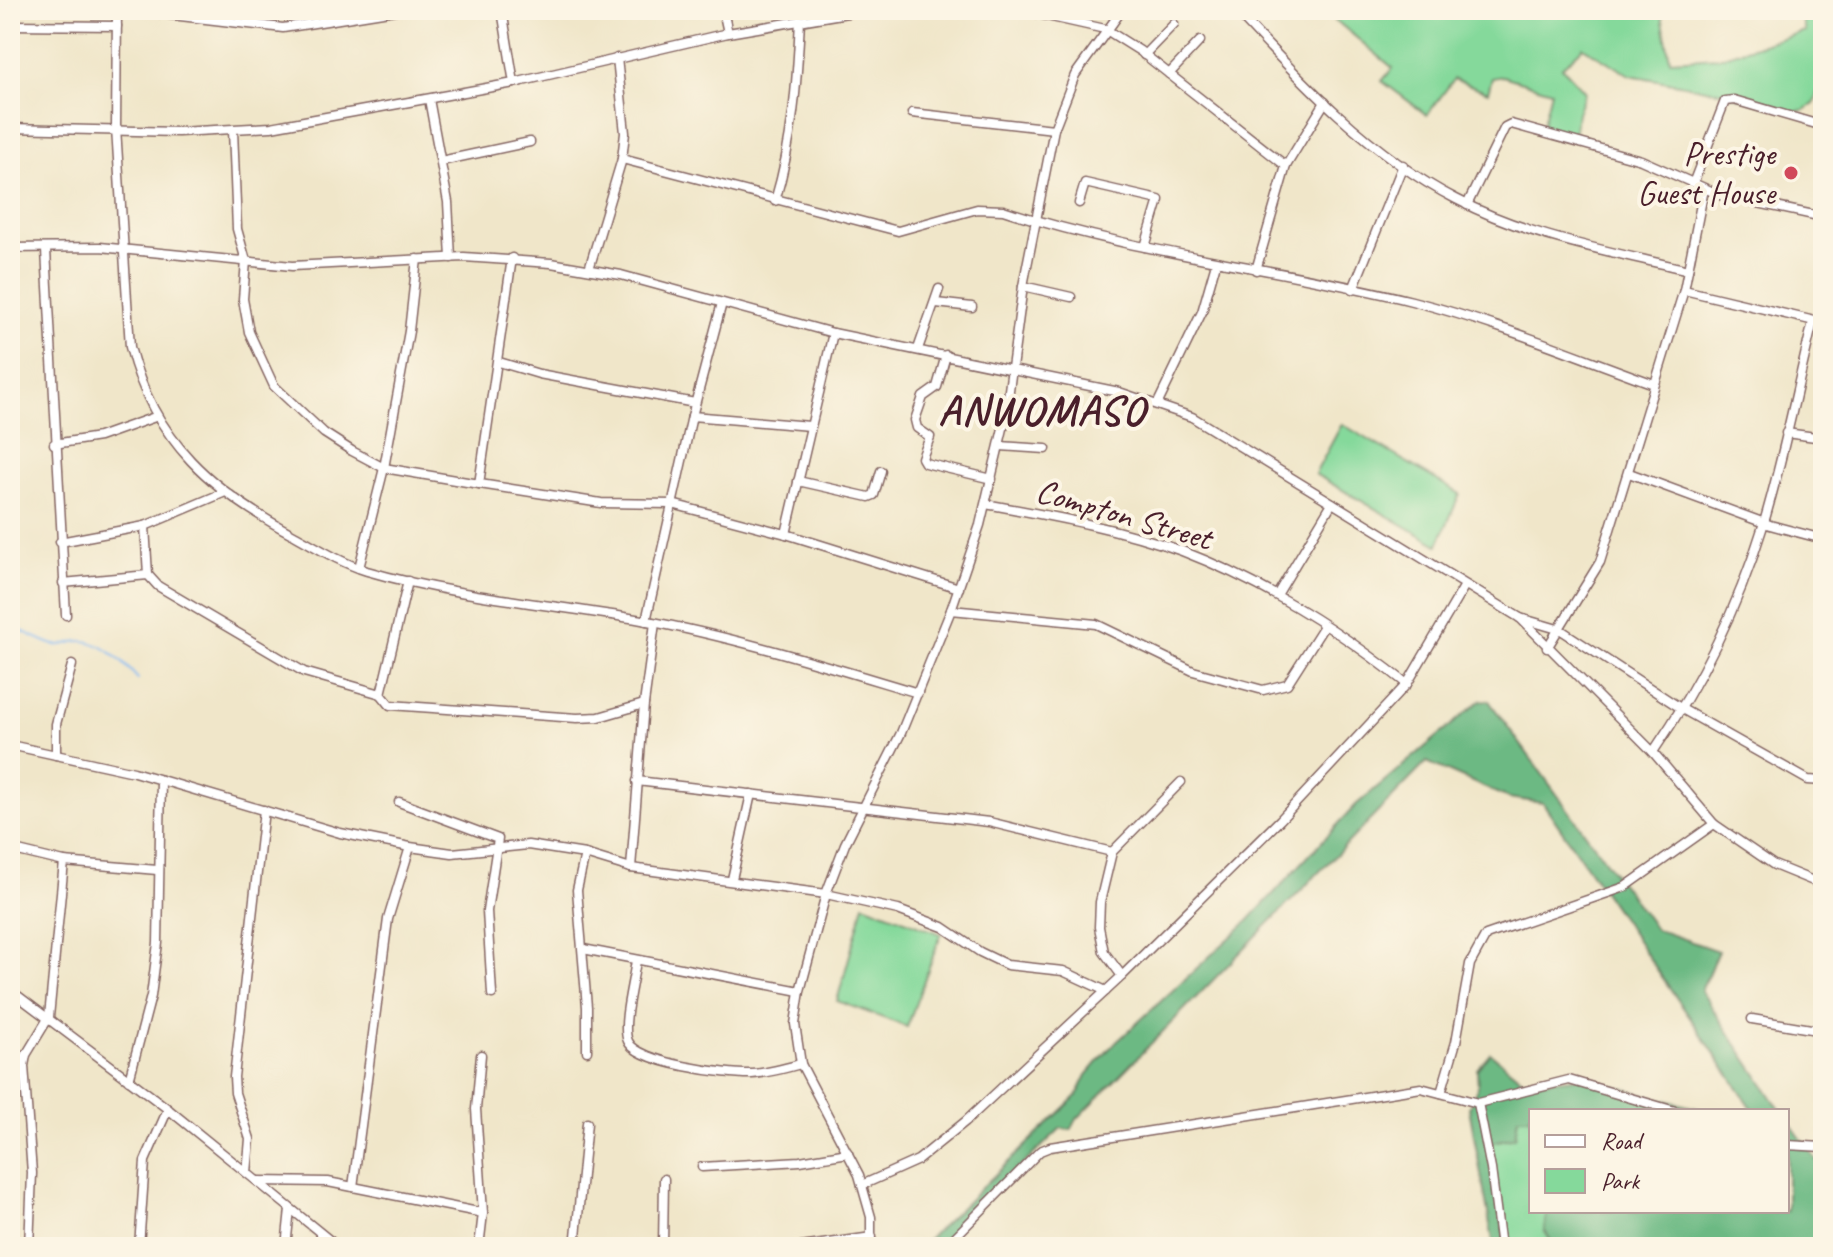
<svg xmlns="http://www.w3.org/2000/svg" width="1833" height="1257" font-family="Caveat,sans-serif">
<rect width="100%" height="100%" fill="#fcf5e5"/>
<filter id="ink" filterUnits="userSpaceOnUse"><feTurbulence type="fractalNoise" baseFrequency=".0125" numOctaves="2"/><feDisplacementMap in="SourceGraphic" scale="16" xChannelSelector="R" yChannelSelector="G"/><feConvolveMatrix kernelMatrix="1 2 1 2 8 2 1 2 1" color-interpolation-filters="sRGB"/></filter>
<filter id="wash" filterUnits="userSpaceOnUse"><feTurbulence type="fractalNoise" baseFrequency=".006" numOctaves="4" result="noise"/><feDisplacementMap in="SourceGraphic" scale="32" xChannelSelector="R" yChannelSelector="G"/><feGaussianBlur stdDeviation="1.8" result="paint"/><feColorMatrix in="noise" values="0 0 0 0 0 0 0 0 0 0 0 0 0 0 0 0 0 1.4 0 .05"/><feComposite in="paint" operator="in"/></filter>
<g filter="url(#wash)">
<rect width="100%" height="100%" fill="#f0e6c9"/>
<g fill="#85d99b" stroke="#687c63" stroke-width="2">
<path d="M269 10H359L305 21 273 15Z"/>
<path d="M1323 10H1661L1670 60 1720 57 1805 31 1801 15 1823 10V76L1814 104 1804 110 1789 112 1717 91 1630 75 1583 47 1562 67 1585 92 1577 113 1574 137 1541 131 1551 91 1503 76 1492 78 1488 92 1454 79 1427 115 1382 81 1393 68Z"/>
<path d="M1342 424 1460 494 1438 545 1315 474Z"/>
<path d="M864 904 941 934 907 1027 837 1001Z"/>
<path d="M1517 1117H1531V1211H1547L1544 1230 1555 1247H1506L1488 1143 1515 1137Z"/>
</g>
<g fill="#6cb983" stroke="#5b6c57" stroke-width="2">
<path d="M1481 700 1489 701 1655 929 1718 951 1701 991 1781 1111H1754L1543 803 1508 798 1427 762 1077 1119 1071 1130 1061 1128 937 1247H920L1077 1096 1087 1075 1109 1049 1247 922 1356 805Z"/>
<path d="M1490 1053 1527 1083 1581 1077 1706 1111H1531V1117H1518L1515 1137 1489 1143 1506 1247H1494L1469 1108 1478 1086 1477 1069Z"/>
<path d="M1787 1119 1823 1169V1247H1555L1544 1230 1547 1211H1787Z"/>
</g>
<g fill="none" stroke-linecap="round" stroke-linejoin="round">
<path stroke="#83b9f2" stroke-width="2" d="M10 626C24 631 37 639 51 644 63 648 70 641 81 641 102 640 126 665 138 679"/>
</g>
</g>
<g filter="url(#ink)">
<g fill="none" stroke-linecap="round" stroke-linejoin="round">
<defs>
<g id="minor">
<path d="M117 10 116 128 130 347C154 442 213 492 296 536 319 549 342 563 367 571 456 597 551 604 642 620 735 637 827 666 918 693"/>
<path d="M129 10 283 28 395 10"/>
<path d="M502 10 514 83"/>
<path d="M723 10 728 33"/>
<path d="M1020 10 1105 29 1140 51 1286 166"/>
<path d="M1235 10C1300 80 1370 155 1456 199 1527 237 1610 251 1688 270"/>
<path d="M10 25 117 26"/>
<path d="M1144 55 1174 24"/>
<path d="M1169 74 1200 41"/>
<path d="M429 99 448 202 451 258"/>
<path d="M912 113 1054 129"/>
<path d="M10 128 178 132 271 127 514 83 728 33 865 10"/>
<path d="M233 130 237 229 246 261 243 299 249 332 274 386 324 433 352 451 384 468 467 482 601 503 672 504 786 534 959 588"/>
<path d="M622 159 898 231 977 209 1003 210C1136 254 1276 267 1412 301 1494 322 1574 355 1654 384"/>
<path d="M441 161 530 142"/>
<path d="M1694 181 1725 101 1734 100 1823 126"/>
<path d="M775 201C793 141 797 83 800 20"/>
<path d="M1079 203 1085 183 1159 200 1145 247"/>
<path d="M1467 205 1505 127 1511 124 1641 160 1720 195 1823 217"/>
<path d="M10 248 100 247 292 266 464 257 551 263 621 275 833 333 1119 392 1192 417 1520 618 1653 752 1714 824 1774 865 1823 885"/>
<path d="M46 250 66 615"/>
<path d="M589 269 622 159 625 133 617 58"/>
<path d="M1256 270 1286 166 1325 102"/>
<path d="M1023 286 1071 297"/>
<path d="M1353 289 1403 165"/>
<path d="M1684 290 1823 323"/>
<path d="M936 303 972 307"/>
<path d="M918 349 939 289"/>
<path d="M946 355 937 387 923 397 915 420 917 428 930 437 922 458 925 463 992 479"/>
<path d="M499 362 539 374 695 403"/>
<path d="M1158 403 1202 312 1216 263"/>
<path d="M692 416 810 426"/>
<path d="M1786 433 1823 438"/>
<path d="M54 444 99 437 155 417"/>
<path d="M1000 446 1046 449"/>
<path d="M1629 473 1770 525 1823 539"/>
<path d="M798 481 869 497 874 495 881 471"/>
<path d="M479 484 512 258"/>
<path d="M986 504C1051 516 1119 528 1182 551 1263 582 1339 630 1407 684"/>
<path d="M145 526 148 575 158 586 304 672 381 694 390 705 577 718 599 717 644 704"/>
<path d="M786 534 833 333"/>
<path d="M60 542 145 526 223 493"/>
<path d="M359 568 384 468 409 331 417 259"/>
<path d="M63 583 148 575"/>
<path d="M1277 595 1332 503"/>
<path d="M951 610 1096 624 1193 671 1263 690 1287 684 1324 626"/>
<path d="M1520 618 1561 630 1682 709 1808 780 1823 781"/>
<path d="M646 621 692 416 722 303"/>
<path d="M1547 648 1600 562 1684 290 1704 189"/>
<path d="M381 694 408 581"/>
<path d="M10 745 134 772 340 833 410 847 452 853 528 845 585 854 631 868 826 894 898 910 943 927 980 952 1007 965 1063 971 1106 991"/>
<path d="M1653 752C1699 685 1738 607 1762 529 1783 461 1796 390 1813 322"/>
<path d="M56 755V724L72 665"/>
<path d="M637 781 989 822 1112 852"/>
<path d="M399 802 498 839 487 911 492 994"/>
<path d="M10 849 64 862 157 870"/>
<path d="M585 854 577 890 587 1007V1051"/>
<path d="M631 868 644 704 655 623"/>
<path d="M732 879 751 794"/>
<path d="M583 949 800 991"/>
<path d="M636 960C634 979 621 1025 628 1041 636 1063 729 1075 752 1074 768 1073 785 1068 801 1064"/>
<path d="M1122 976 1104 952 1099 927 1100 902 1112 852 1181 782"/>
<path d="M10 990 168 1109 338 1247"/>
<path d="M1752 1019 1823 1031"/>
<path d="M129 1080 151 996 158 943 161 780"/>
<path d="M1441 1093 1456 1042 1470 964 1486 935 1625 887 1714 824"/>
<path d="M1478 1103 1491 1169 1501 1247"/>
<path d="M1787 1145 1823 1147"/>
<path d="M702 1167 800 1161 848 1153"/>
<path d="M247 1173 250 1139 235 1093 234 1077 264 810"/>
<path d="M258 1181 328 1182 483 1213"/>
<path d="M862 1185 918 1160 966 1121 1122 976 1280 820 1407 684 1465 585"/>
<path d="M353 1187 388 919 410 847"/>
<path d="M29 1247 32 1173 24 1066 26 1055 49 1017 64 862"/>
<path d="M139 1247 145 1161 168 1109"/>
<path d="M286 1247 290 1209"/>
<path d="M479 1247 483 1213 476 1109 481 1055"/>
<path d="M575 1247 587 1123"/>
<path d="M663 1247 664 1179"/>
<path d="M801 1247 872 1237"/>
<path d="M871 1247V1217L859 1175 801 1064 795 1024 800 991 826 894 845 844 901 733 951 610 980 525 1005 420 1023 286 1054 129 1075 75 1122 10"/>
<path d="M945 1247 1040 1151 1050 1147 1421 1088 1478 1103 1569 1080 1675 1111"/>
</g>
</defs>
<use href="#minor" stroke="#846562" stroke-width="11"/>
<use href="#minor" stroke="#fff" stroke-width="8"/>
</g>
</g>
<circle fill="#d1495b" stroke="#fcf5e5" stroke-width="3" cx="1791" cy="173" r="8"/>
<g text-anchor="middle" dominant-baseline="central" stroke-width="8" stroke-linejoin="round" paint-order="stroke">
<g font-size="34" fill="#4a1f2b" stroke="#fcf5e5" text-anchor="end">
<text x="1775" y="153">Prestige<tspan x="1775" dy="39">Guest House</tspan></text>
</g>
<g font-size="34" fill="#4a1f2b" stroke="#fcf5e5">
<text transform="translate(1124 514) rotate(16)">Compton Street</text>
</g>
<g font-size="42" font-weight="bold" letter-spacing="2" fill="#4a1f2b" stroke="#fcf5e5">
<text x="1042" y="410">ANWOMASO</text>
</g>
</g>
<rect width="1833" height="1257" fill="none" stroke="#fcf5e5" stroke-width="40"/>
<rect x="1529" y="1109" width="260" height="104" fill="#fcf5e5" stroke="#b59f9b" stroke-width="2"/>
<rect x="1545" y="1135" width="40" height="12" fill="#ffffff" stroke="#b59f9b" stroke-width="2"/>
<text x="1601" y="1149" font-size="24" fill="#4a1f2b">Road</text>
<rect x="1545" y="1169" width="40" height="24" fill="#85d99b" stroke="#b59f9b" stroke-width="2"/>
<text x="1601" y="1189" font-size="24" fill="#4a1f2b">Park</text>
</svg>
